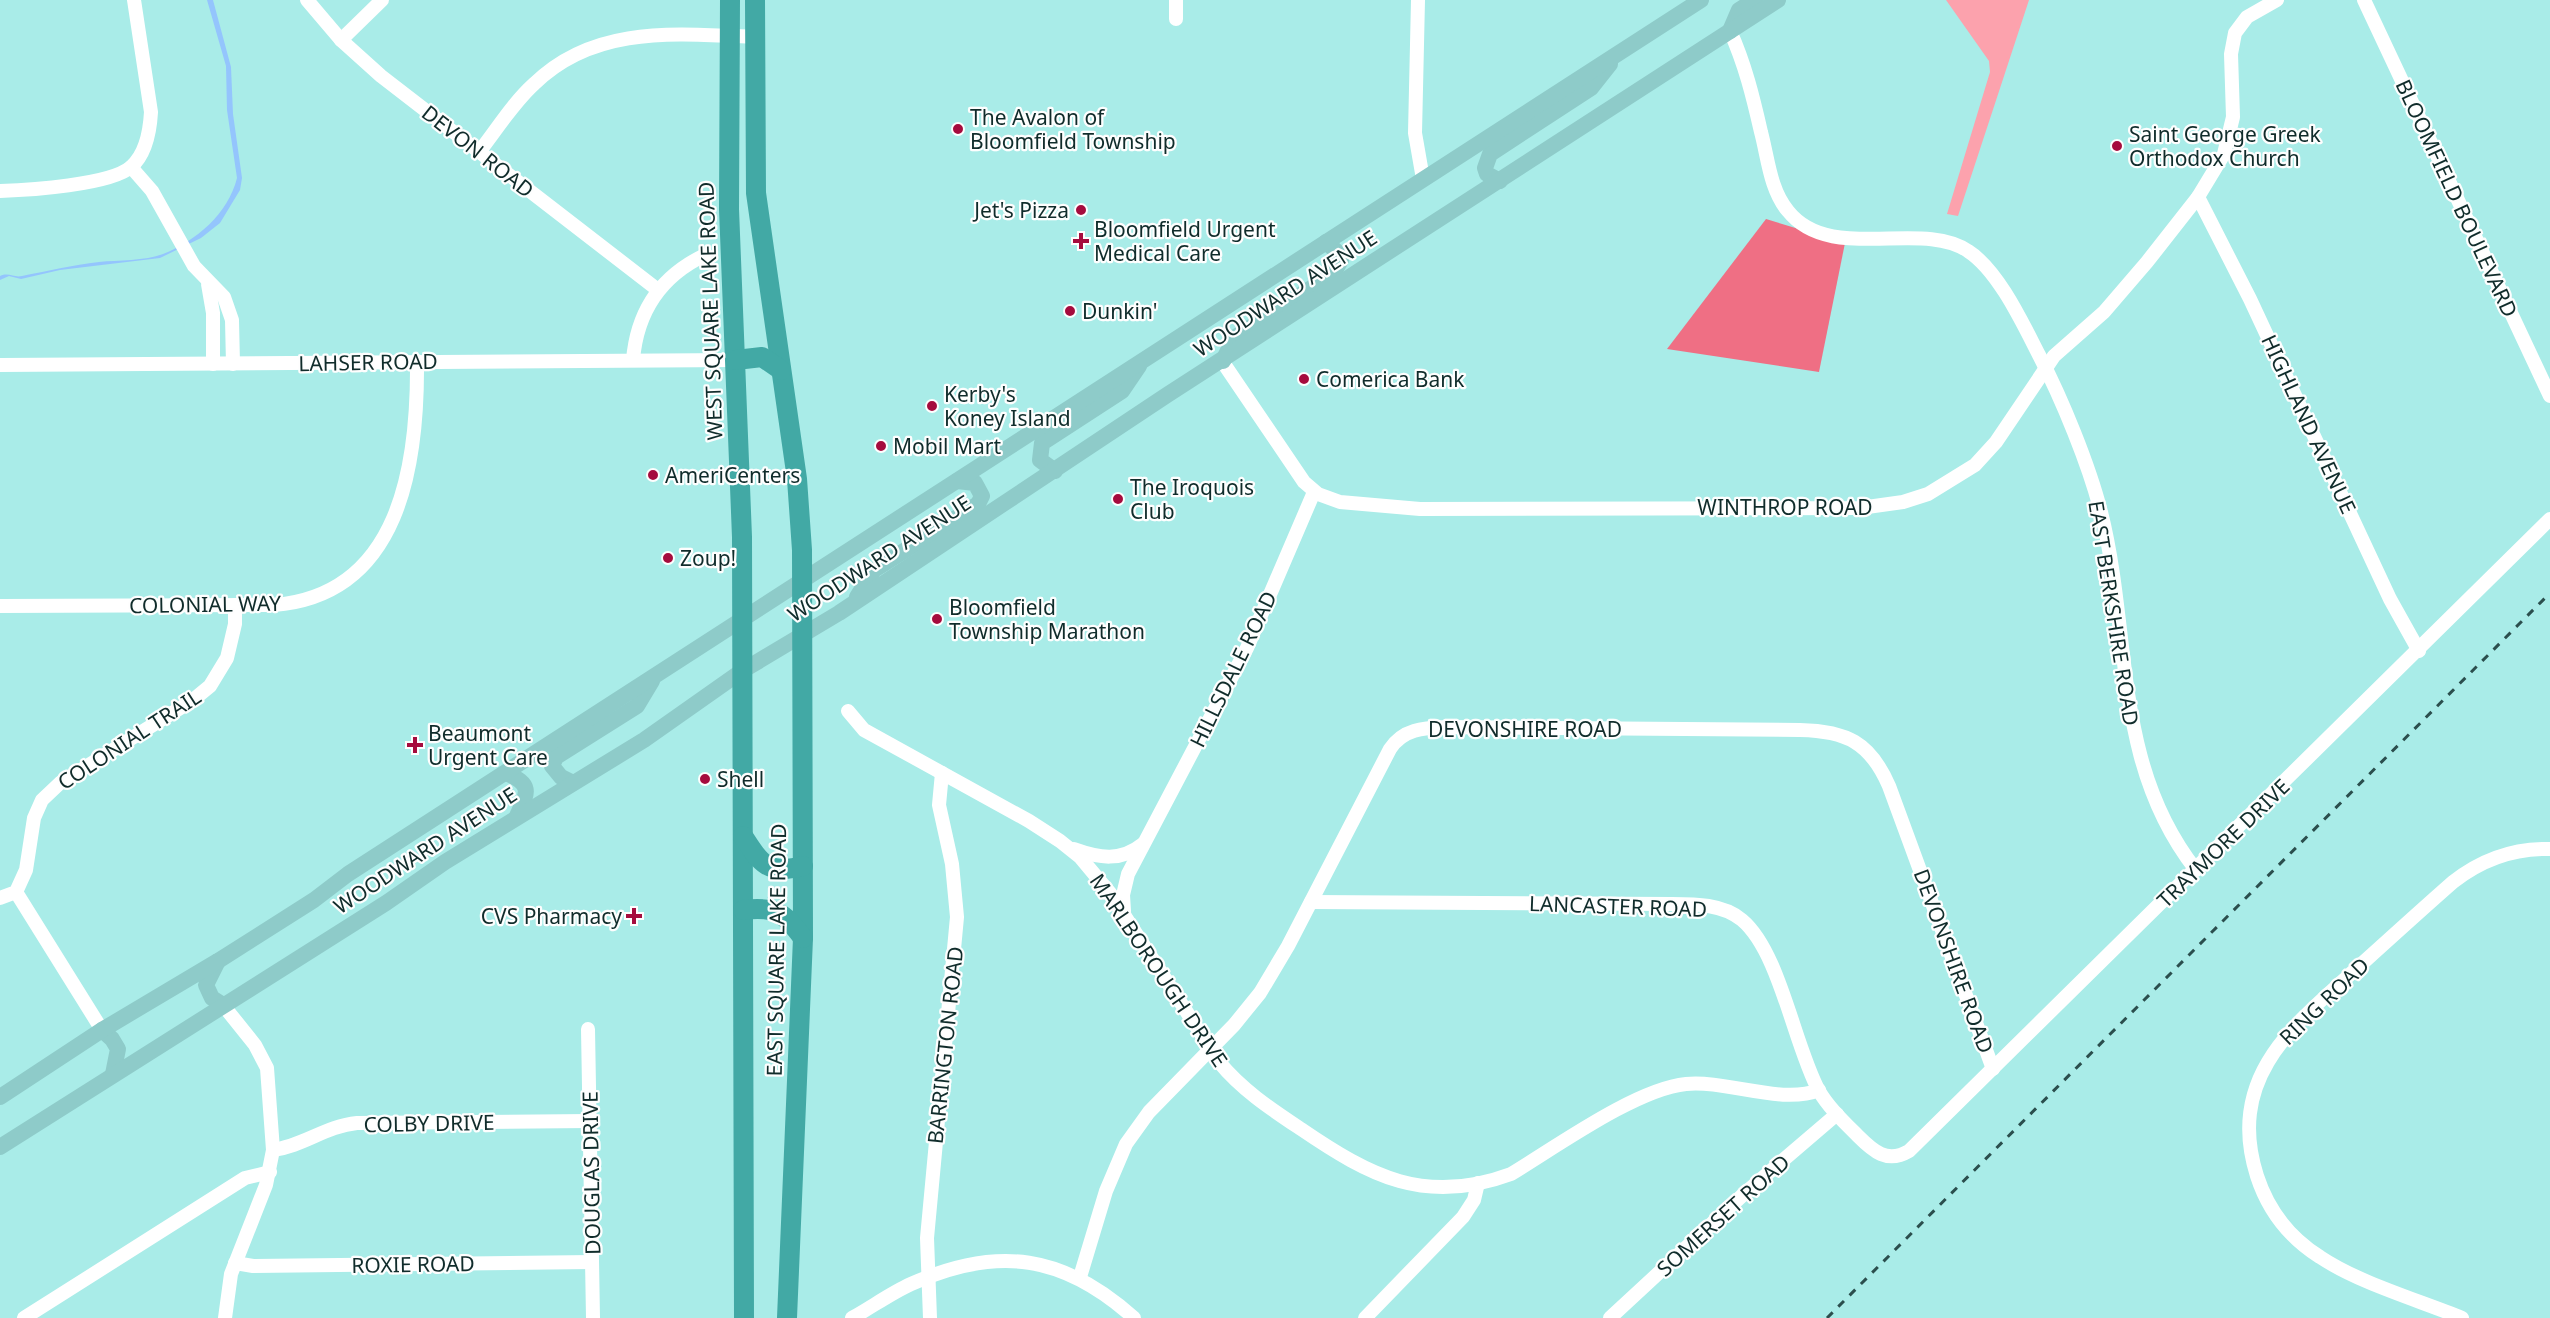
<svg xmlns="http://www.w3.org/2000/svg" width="2550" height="1318" font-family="'Noto Sans',sans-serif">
<rect width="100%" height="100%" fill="#a9ece8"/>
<path fill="#fca2ad" d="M1946 0H2029L1958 216 1947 214 1990 72 1989 61Z"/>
<path fill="#ef6f84" d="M1766 219 1845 243 1819 372 1667 349Z"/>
<path fill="#94c5fd" d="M207 0H213L231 67 233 114 242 178 240 190 220 223 201 238 160 258 60 270 21 279 9 276 0 280V276C9 272 14 278 22 276 47 271 73 265 99 262 118 260 145 261 163 254 196 241 228 214 237 178L227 110 226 66Z"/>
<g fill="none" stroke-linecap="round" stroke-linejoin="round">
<g stroke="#fff" stroke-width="14">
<path d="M307 0 341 40 381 76 658 290"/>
<path d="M1418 0 1415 133 1423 179"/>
<path d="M2364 0 2550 396"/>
<path d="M1176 19V0"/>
<path d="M1730 31C1745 64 1753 97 1761 132 1768 158 1770 190 1788 211 1830 264 1921 219 1968 251 1998 270 2023 324 2039 355 2062 399 2089 465 2101 512 2132 636 2112 763 2196 870"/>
<path d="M341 40 382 0"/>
<path d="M479 152C497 129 513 103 534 84 595 24 678 34 755 37"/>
<path d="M131 167 152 191 194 266 224 297 232 320 233 364"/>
<path d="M0 191C29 190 110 185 131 167 146 154 150 130 151 112L134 0"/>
<path d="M2198 197 2250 299 2390 599 2419 651"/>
<path d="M208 284 213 313V364"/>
<path d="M633 360C637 312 661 276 705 255"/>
<path d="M1222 361 1304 482 1318 494 1340 502 1420 509 1860 508 1903 502 1928 494 1975 465 1996 442 2054 356 2104 312 2147 262 2198 197 2224 154 2233 117 2231 54 2235 33 2247 17 2277 0"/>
<path d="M0 365 736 360"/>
<path d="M0 606 274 605C401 595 418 463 417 361"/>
<path d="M848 711 864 730 1029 821 1060 841 1080 857 1110 893 1219 1062C1242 1090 1271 1109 1301 1129 1370 1176 1425 1206 1511 1174 1556 1147 1636 1089 1686 1084 1727 1080 1782 1105 1819 1090"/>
<path d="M1074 849C1099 858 1121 862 1143 844"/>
<path d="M16 892 102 1030"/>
<path d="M0 898 16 892 26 870 34 818 42 800 60 783 193 700 210 686 227 658 235 624V605"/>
<path d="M1311 902 1672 904C1695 904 1723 904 1742 920 1780 952 1794 1045 1819 1091 1829 1108 1844 1122 1858 1136 1873 1151 1887 1164 1909 1151L2550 519"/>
<path d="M1124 911 1123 895 1128 874 1247 648 1314 492"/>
<path d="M223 1005 255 1045 267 1068 273 1150 266 1185 231 1274 225 1318"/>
<path d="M588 1029 593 1318"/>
<path d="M273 1150C303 1146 326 1126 357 1123L590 1121"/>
<path d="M235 1263 253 1266 592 1262"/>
<path d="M1080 1277 1106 1191 1126 1144 1149 1112 1234 1025 1260 993 1288 946 1390 749C1403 729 1423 728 1446 727L1800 730C1846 731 1870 742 1889 786L1993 1069"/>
<path d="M24 1318 245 1178 270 1172"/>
<path d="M852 1318C872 1307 891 1293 911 1284 998 1245 1064 1255 1134 1318"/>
<path d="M930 1318 927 1238 957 917 952 864 939 805 942 773"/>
<path d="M1365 1318 1463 1217 1474 1200 1478 1183"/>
<path d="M1610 1318 1746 1192 1837 1114"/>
<path d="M2462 1318C2418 1300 2359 1283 2320 1257 2290 1238 2268 1210 2257 1176 2226 1079 2291 1027 2355 970 2387 941 2420 911 2453 882 2481 860 2514 848 2550 849"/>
</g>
<g stroke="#8ecbc9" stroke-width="16">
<path d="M1730 31 1739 10 1755 0"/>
<path d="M1500 181 1487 174 1485 168 1490 154 1591 88 1610 64"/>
<path d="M1223 361 1234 338 1333 274 1341 260 1336 251 1326 242"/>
<path d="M1055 471 1040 460 1042 443 1122 391 1139 366"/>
<path d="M857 597 874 570 978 504 982 496 975 483 957 481"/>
<path d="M506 773C533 785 528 792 517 816"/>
<path d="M573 783 561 777 552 766 556 757 637 706 652 681"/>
<path d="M218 961 206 985 212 998 223 1005"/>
<path d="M102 1030 112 1039 118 1049 113 1074"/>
<path d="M0 1097 102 1030 218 961 314 900 348 874 1701 0"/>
<path d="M0 1147 386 903 445 862 644 740 742 671 839 613 1167 395 1778 0"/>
</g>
<g stroke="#42a9a5" stroke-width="20">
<path d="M730 0 729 209 742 537 744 1318"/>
<path d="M755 0 756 193 797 479 802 550 803 938 787 1318"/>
<path d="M736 360 762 357 781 370"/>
<path d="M743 836C761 864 768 875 803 866"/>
<path d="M743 910C775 906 784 912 803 938"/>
</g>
<path stroke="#2b4e4d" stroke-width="3" stroke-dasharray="8 8" stroke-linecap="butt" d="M1827 1318 2550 593"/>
</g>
<g fill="#a50c3e" stroke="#fefefe" stroke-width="2">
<circle cx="958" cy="129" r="6"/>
<circle cx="2117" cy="146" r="6"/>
<circle cx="1081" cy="210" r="6"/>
<path d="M1078 232h6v6h6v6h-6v6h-6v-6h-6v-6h6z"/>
<circle cx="1070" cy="311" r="6"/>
<circle cx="1304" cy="379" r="6"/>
<circle cx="932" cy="406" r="6"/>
<circle cx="881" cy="446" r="6"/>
<circle cx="653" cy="475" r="6"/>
<circle cx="1118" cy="499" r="6"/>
<circle cx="668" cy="558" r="6"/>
<circle cx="937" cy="619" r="6"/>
<path d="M412 736h6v6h6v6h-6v6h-6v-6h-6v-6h6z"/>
<circle cx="705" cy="779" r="6"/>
<path d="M631 907h6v6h6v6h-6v6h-6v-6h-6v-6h6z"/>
</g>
<g text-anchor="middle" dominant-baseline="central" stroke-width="4.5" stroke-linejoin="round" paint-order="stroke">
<g font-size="21" fill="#102c2b" stroke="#fefefe" text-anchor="start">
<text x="970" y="117">The Avalon of<tspan x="970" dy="24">Bloomfield Township</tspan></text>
<text x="2129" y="134">Saint George Greek<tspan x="2129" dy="24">Orthodox Church</tspan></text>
<text x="1069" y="210" text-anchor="end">Jet's Pizza</text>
<text x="1094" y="229">Bloomfield Urgent<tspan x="1094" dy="24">Medical Care</tspan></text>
<text x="1082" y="311">Dunkin'</text>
<text x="1316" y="379">Comerica Bank</text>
<text x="944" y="394">Kerby's<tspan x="944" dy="24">Koney Island</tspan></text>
<text x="893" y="446">Mobil Mart</text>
<text x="665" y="475">AmeriCenters</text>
<text x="1130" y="487">The Iroquois<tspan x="1130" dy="24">Club</tspan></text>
<text x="680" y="558">Zoup!</text>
<text x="949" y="607">Bloomfield<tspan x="949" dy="24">Township Marathon</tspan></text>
<text x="428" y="733">Beaumont<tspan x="428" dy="24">Urgent Care</tspan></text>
<text x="717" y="779">Shell</text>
<text x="622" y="916" text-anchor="end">CVS Pharmacy</text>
</g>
<g font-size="21" fill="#102c2b" stroke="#fefefe">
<text transform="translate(478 151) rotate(38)">DEVON ROAD</text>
<text transform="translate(2457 198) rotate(65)">BLOOMFIELD BOULEVARD</text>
<text transform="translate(1285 293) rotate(-33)">WOODWARD AVENUE</text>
<text transform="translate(710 311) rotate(-92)">WEST SQUARE LAKE ROAD</text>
<text transform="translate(368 362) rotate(-1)">LAHSER ROAD</text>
<text transform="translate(2309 424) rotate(65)">HIGHLAND AVENUE</text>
<text x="1785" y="507">WINTHROP ROAD</text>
<text transform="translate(879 558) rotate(-33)">WOODWARD AVENUE</text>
<text transform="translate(205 604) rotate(-1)">COLONIAL WAY</text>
<text transform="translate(2114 613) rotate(81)">EAST BERKSHIRE ROAD</text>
<text transform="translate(1233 669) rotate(-64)">HILLSDALE ROAD</text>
<text x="1525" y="729">DEVONSHIRE ROAD</text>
<text transform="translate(129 739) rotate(-33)">COLONIAL TRAIL</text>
<text transform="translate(2223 843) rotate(-44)">TRAYMORE DRIVE</text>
<text transform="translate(425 850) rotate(-33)">WOODWARD AVENUE</text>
<text transform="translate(1618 906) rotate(2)">LANCASTER ROAD</text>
<text transform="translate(776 950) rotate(-89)">EAST SQUARE LAKE ROAD</text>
<text transform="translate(1954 961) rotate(70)">DEVONSHIRE ROAD</text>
<text transform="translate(1159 970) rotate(56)">MARLBOROUGH DRIVE</text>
<text transform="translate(2324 1001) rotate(-44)">RING ROAD</text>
<text transform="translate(945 1045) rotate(-84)">BARRINGTON ROAD</text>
<text transform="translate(429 1123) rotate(-1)">COLBY DRIVE</text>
<text transform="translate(591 1173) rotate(-91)">DOUGLAS DRIVE</text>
<text transform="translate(1723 1215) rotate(-42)">SOMERSET ROAD</text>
<text transform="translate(413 1264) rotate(-1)">ROXIE ROAD</text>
</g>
</g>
</svg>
